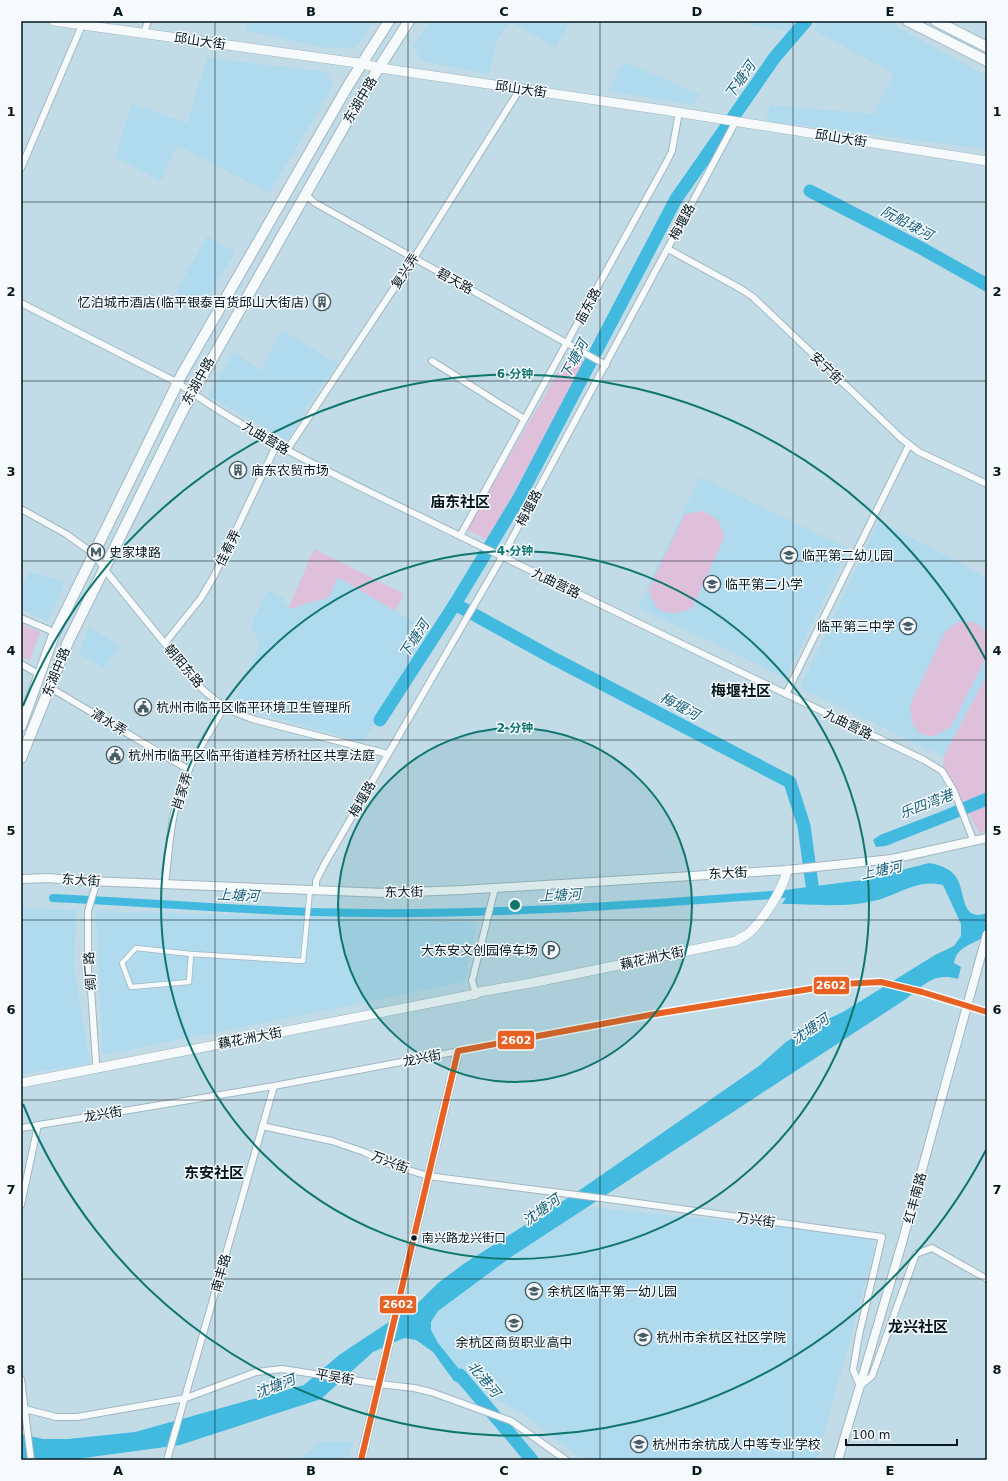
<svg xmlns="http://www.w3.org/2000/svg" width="1008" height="1481" font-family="'DejaVu Sans','Noto Sans SC',sans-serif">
<rect width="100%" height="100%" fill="#c1dbe7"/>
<g fill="#b0daee">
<path d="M247 21H374L355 48 319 47 245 30Z"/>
<path d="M430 21H570L556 48 511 22 498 37 489 74 423 61 413 47Z"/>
<path d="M741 21H795L789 31 748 25Z"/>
<path d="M821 21H885L987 76V133L985 137H987V149L766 121 770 105 873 114 894 74 814 30Z"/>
<path d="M207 58 327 72 333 86 269 193 177 145 161 181 115 157 132 104 187 123Z"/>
<path d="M626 62 700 95 692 105 609 91 618 71Z"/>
<path d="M207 236 235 252 202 308 176 293Z"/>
<path d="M281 330 338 364 311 399 288 440 208 396 234 352 261 371Z"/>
<path d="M700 477 848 548 786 678 638 607Z"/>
<path d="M879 521 987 578V674L944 756 800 688Z"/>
<path d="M30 572 62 581 65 583 48 621 21 609V587Z"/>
<path d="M337 577 433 633 363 742 232 706 260 645 251 625 268 590 284 599 285 605 292 609 304 604 328 598Z"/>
<path d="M89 627 119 645 104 668 79 654Z"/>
<path d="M21 908 76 910 74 967 90 1064 21 1074Z"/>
<path d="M96 911 477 922 465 982 103 1055Z"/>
<path d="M589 1207 863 1235 872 1240 874 1250 817 1460H583L522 1413 475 1389 438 1343 431 1330V1322L438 1311 511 1257Z"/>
<path d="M322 1441H353L348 1460H298Z"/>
</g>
<g fill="#dec0db">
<path d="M569 353 584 362 488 540 467 530Z"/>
<path d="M703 511 718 520 725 536 692 608C681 613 664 617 655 605 652 601 650 594 648 590L685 514Z"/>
<path d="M314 549 404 594 395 611 338 577 328 598 304 604 292 609 289 607Z"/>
<path d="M959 621 977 623 987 633V655L951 727 932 737 919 733 912 722 910 705 945 632Z"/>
<path d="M21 624 40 632 29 661 21 657Z"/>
<path d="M987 675V830L980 834 943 766 944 756Z"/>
</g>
<g fill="#42bae0">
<path d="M987 792V806L886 846 876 847 873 840 880 835 940 812Z"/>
<path d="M929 863C940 865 950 868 956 877 966 891 960 923 987 913V936C974 943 956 947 954 963L961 967 958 979C934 972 924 985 906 999L511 1257 438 1311 431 1322V1330L438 1343 475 1389 454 1381 433 1352 416 1340 404 1338 373 1352 321 1399 180 1445 69 1460 21 1458V1434L43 1439H68L135 1432 304 1385 339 1355 419 1302 438 1283 465 1263 574 1194 759 1066 786 1042 806 1029 843 1012 935 955 954 946 961 936V924L943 885C917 878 897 896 873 901 848 908 808 904 782 904L792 889 863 880Z"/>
</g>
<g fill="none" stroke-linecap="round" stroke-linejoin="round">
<path stroke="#42bae0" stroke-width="8" d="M53 898C139 902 225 909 311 912 474 917 637 905 798 893"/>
<g stroke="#42bae0" stroke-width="13">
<path d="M810 191 921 248 987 285"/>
<path d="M455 604 551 657 790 782 804 826 813 892"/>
<path d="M380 720 455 604 519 498 676 199 775 57 806 21"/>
<path d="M460 1375 532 1460"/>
</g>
<defs>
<path id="pedestrian" d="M191 954 189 982 131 987 122 963 136 948 191 954 303 961 310 890"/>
<g id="minor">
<path d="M144 33 148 21"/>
<path d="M21 168 82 25"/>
<path d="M305 194 315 203 606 365"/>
<path d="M668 249 741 289 753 297 902 439 919 452 987 484"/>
<path d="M21 303 178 383C265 445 363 488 458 535 613 611 768 686 924 760L942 771 954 791 974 842"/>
<path d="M432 361 524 419"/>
<path d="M287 450 414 258 520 89"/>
<path d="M21 509 66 534 94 554 109 575 201 688C220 705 232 713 256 720L388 754"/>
<path d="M460 536 666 163 672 151 679 112"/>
<path d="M21 618 49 630"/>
<path d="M165 643 201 598 214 576 277 444"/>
<path d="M21 664 40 675"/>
<path d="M49 687 189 770"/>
<path d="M786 694 909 445"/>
<path d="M165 884C169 853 170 820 180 791 190 761 209 734 224 707"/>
<path d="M316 890V881L324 865 502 557 736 121"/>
<path d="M476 994 472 981 495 888"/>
<path d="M96 1062 91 989 88 974V911L97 881"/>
<path d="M262 1126 332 1141 364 1152 389 1164 428 1176 616 1200 882 1237 859 1335 853 1370 860 1386 872 1376 916 1254 932 1248 987 1279"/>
<path d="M21 1128 274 1086 661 1013 841 984 881 982 922 992 987 1012"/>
<path d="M21 1205 38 1125"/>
<path d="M21 1379 31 1460"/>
<path d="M21 1408 56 1417H77L186 1398 256 1372 282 1369 379 1384 414 1388 431 1392 511 1421 566 1460"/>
<path d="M167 1460 274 1086"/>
</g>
<g id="tertiary">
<path d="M21 879 48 878 88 881 385 893 462 890 787 870 892 859 987 838"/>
<path d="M361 1460 458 1051"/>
<path d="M838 1460 902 1243 938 1111"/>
</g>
<g id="secondary">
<path d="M54 21 358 63"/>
<path d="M363 64 380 68 670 111 987 161"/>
<path d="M21 1083 476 994 479 992 531 983 736 941C740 938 745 936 749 933 763 920 784 888 787 870"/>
</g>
<g id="primary">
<path d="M908 21 987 61"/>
<path d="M936 21 987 47"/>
<path d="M21 726 54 635 182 374 349 84 389 21"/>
<path d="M21 758 68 642 182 412 366 88 409 21"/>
</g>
</defs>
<use href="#pedestrian" stroke="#a2b6c0" stroke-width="6"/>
<use href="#minor" stroke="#a2b6c0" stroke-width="8"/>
<use href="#tertiary" stroke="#a2b6c0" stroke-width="10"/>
<use href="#secondary" stroke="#a2b6c0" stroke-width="10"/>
<use href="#primary" stroke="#a2b6c0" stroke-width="12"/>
<use href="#pedestrian" stroke="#f6fafb" stroke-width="4.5"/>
<use href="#minor" stroke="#f6fafb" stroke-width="6"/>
<use href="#tertiary" stroke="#f6fafb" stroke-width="8"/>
<use href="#secondary" stroke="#f6fafb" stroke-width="9"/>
<use href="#primary" stroke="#f6fafb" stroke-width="10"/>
<defs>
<path id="tertiary-bridge" d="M938 1111 987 934"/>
</defs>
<use href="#tertiary-bridge" stroke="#a2b6c0" stroke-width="10" stroke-linecap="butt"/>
<use href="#tertiary-bridge" stroke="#f6fafb" stroke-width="8"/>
<defs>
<path id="bus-1" d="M361 1460 458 1051 661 1013 841 984 881 982 922 992 987 1012"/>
</defs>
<use href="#bus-1" stroke="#f6fafc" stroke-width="9"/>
<use href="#bus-1" stroke="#e66122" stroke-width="6"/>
</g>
<path fill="none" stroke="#05171e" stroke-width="1" stroke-opacity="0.55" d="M215 21V1460M408 21V1460M600 21V1460M793 21V1460M21 202H987M21 381H987M21 561H987M21 740H987M21 920H987M21 1100H987M21 1279H987"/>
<circle cx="515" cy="905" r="177" fill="#0f766e" fill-opacity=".12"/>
<g fill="none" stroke="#0f766e" stroke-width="2">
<circle cx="515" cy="905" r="177"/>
<circle cx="515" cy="905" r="354"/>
<path d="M986 1150A531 531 0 0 1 23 1104M23 706A531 531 0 0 1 986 660"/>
</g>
<defs>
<symbol id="building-ring" viewBox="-11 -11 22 22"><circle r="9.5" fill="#f6fafc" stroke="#475c64" stroke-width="1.5"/><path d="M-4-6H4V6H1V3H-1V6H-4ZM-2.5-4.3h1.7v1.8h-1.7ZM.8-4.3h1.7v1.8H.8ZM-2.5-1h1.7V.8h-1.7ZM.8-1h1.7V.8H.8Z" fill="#475c64"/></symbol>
<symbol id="metro-ring" viewBox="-11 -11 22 22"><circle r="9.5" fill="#f6fafc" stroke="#475c64" stroke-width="1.5"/><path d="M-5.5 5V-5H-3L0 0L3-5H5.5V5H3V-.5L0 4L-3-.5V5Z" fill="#475c64"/></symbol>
<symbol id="school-ring" viewBox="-11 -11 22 22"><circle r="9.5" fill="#f6fafc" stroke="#475c64" stroke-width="1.5"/><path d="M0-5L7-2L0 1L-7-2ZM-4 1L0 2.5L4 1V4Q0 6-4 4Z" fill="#475c64"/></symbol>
<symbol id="civic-ring" viewBox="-11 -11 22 22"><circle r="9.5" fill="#f6fafc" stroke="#475c64" stroke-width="1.5"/><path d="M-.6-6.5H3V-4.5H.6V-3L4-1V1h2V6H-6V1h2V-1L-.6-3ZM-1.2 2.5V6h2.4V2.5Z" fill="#475c64"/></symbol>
<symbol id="parking-ring" viewBox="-11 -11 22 22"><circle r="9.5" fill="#f6fafc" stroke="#475c64" stroke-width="1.5"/><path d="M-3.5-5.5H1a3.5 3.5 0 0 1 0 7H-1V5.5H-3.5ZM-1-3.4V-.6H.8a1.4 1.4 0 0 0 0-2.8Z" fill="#475c64"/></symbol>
</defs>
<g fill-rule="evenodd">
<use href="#building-ring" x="312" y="292" width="20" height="20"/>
<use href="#building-ring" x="228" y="460" width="20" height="20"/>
<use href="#metro-ring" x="86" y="542" width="20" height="20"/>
<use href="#school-ring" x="779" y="545" width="20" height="20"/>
<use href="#school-ring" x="702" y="574" width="20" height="20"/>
<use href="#school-ring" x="898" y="616" width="20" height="20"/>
<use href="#civic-ring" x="133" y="697" width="20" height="20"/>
<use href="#civic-ring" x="105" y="745" width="20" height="20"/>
<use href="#parking-ring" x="541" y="940" width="20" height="20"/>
<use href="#school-ring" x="524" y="1281" width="20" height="20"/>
<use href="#school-ring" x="504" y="1313" width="20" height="20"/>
<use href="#school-ring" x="633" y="1327" width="20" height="20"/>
<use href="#school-ring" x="629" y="1434" width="20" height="20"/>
</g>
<circle fill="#05171e" stroke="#f6fafc" stroke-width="1.5" cx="414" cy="1238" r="3.5"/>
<g text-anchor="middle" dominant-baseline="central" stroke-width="3" stroke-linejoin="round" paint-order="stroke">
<g font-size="12" fill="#05171e" stroke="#f6fafc" text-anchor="start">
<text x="422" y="1238">南兴路龙兴街口</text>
</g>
<g font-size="13" fill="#05171e" stroke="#f6fafc">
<text transform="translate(200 41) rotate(8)">邱山大街</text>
<text transform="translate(521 89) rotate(8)">邱山大街</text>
<text transform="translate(360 100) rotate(-59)">东湖中路</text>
<text transform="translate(841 138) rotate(9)">邱山大街</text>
<text transform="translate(682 222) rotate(-62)">梅堰路</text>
<text transform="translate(405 271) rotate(-57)">复兴弄</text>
<text transform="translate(455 281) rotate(29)">碧天路</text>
<text transform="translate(588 306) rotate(-61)">庙东路</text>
<text transform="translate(827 368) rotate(44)">安宁街</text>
<text transform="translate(198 381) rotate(-61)">东湖中路</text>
<text transform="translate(266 438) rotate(31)">九曲营路</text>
<text transform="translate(529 508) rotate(-62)">梅堰路</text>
<text transform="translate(228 548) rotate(-64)">佳肴弄</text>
<text transform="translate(556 583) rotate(26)">九曲营路</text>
<text transform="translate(184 666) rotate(50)">朝阳东路</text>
<text transform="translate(56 672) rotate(-68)">东湖中路</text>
<text transform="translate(109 722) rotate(31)">清水弄</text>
<text transform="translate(848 724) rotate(26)">九曲营路</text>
<text transform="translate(182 791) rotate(-72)">肖家弄</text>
<text transform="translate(362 799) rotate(-60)">梅堰路</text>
<text transform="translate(728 873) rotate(-3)">东大街</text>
<text transform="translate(81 880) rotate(4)">东大街</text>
<text transform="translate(404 892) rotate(-1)">东大街</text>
<text transform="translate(652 958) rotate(-12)">藕花洲大街</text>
<text transform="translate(90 971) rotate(-94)">绸厂路</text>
<text transform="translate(250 1038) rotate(-11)">藕花洲大街</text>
<text transform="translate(422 1058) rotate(-11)">龙兴街</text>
<text transform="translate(103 1114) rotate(-9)">龙兴街</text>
<text transform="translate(390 1162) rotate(21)">万兴街</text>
<text transform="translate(915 1198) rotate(-75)">红丰南路</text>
<text transform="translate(756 1220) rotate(8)">万兴街</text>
<text transform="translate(221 1273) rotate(-74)">南丰路</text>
<text transform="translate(335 1377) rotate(10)">平吴街</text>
</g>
<g font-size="13" fill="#05171e" stroke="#f6fafc" text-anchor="start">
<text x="309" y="302" text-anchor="end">忆泊城市酒店(临平银泰百货邱山大街店)</text>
<text x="251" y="470">庙东农贸市场</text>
<text x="109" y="552">史家埭路</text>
<text x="802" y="555">临平第二幼儿园</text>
<text x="725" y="584">临平第二小学</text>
<text x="895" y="626" text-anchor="end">临平第三中学</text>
<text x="156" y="707">杭州市临平区临平环境卫生管理所</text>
<text x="128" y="755">杭州市临平区临平街道桂芳桥社区共享法庭</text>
<text x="538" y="950" text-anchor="end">大东安文创园停车场</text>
<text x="547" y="1291">余杭区临平第一幼儿园</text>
<text x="656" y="1337">杭州市余杭区社区学院</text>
<text x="514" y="1342" text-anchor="middle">余杭区商贸职业高中</text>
<text x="652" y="1444">杭州市余杭成人中等专业学校</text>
</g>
<g font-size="14" font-style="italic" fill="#165e77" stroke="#f6fafc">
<text transform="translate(740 80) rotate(-55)">下塘河</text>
<text transform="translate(907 223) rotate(28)">阮船埭河</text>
<text transform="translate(574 359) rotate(-62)">下塘河</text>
<text transform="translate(414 639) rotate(-57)">下塘河</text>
<text transform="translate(680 706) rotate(28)">梅堰河</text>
<text transform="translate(926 804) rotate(-21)">乐四湾港</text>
<text transform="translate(881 870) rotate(-12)">上塘河</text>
<text transform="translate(238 895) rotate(3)">上塘河</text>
<text transform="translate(560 895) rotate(-3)">上塘河</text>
<text transform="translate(810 1029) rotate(-34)">沈塘河</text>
<text transform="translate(541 1210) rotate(-35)">沈塘河</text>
<text transform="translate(484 1379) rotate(50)">北港河</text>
<text transform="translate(275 1386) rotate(-21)">沈塘河</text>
</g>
<g font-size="15" font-weight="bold" fill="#05171e" stroke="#f6fafc">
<text x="460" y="502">庙东社区</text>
<text x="741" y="691">梅堰社区</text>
<text x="214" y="1173">东安社区</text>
<text x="918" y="1327">龙兴社区</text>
</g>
</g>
<circle cx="515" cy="905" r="6" fill="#0f766e" stroke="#f6fafc" stroke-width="2"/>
<g font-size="12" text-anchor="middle" font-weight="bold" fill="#0f766e" stroke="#f6fafc" stroke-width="3" stroke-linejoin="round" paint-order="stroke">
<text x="515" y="378">6 分钟</text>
<text x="515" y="555">4 分钟</text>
<text x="515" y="732">2 分钟</text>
</g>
<g stroke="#f6fafc" stroke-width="1.5">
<rect x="813" y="976" width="37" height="19" rx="4" fill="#e66122"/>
<rect x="497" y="1030" width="38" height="20" rx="4" fill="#e66122"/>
<rect x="379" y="1295" width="38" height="19" rx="4" fill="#e66122"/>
</g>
<g font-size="11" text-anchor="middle" font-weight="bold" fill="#fff">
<text x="831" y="989">2602</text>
<text x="516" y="1044">2602</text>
<text x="398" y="1308">2602</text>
</g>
<rect width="1008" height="1481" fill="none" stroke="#f6fafc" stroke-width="44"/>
<path d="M846 1439v6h111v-6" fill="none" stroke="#05171e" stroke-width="2"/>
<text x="852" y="1439" font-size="12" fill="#05171e" stroke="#f6fafc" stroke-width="3" paint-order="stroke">100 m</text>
<rect x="22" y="22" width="964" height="1437" fill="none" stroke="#05171e" stroke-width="1.5"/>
<g font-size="13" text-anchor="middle" font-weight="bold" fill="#05171e">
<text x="118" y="16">A</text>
<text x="311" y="16">B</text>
<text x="504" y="16">C</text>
<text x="697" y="16">D</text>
<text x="890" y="16">E</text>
<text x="11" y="116">1</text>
<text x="997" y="116">1</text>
<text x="11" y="296">2</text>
<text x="997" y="296">2</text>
<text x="11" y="476">3</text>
<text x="997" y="476">3</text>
<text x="11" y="655">4</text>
<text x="997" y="655">4</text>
<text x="11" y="835">5</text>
<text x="997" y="835">5</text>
<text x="11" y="1014">6</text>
<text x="997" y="1014">6</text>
<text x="11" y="1194">7</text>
<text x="997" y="1194">7</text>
<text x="11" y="1374">8</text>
<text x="997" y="1374">8</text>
<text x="118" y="1475">A</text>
<text x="311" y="1475">B</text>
<text x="504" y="1475">C</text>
<text x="697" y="1475">D</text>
<text x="890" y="1475">E</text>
</g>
</svg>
